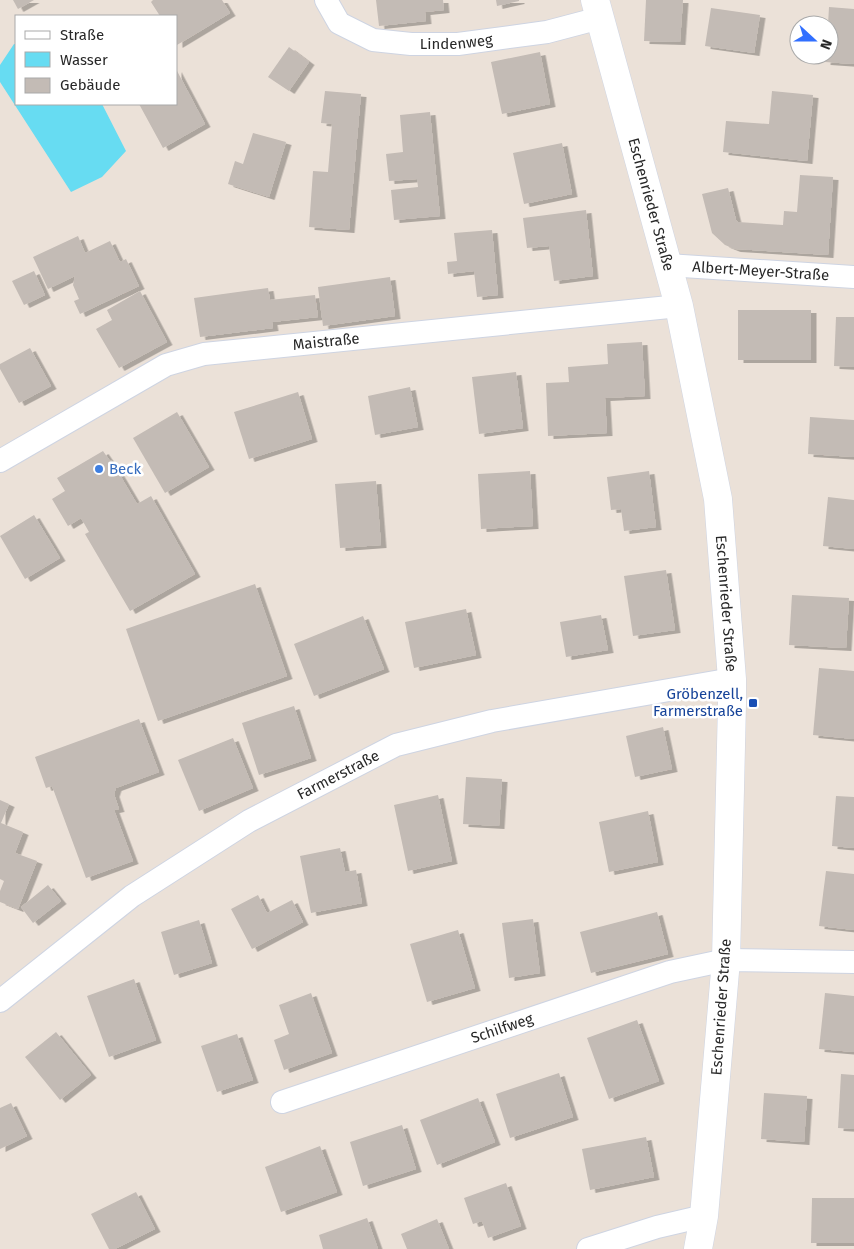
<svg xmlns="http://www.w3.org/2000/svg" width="854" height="1249" font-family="'Fira Sans',sans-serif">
<defs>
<filter id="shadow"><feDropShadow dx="5.5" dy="3" stdDeviation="0" flood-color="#0004"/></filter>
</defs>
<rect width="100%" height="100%" fill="#ebe1d8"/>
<path fill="#67dcf2" d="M14 44H16V104H102L126 151 102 177 71 192 0 82V65Z"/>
<g fill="#c3bbb5" filter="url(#shadow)">
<path d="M13 0H34L18 9Z"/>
<path d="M153 0H222L230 13 177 45 176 16H160L151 2Z"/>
<path d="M376 0H443L444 10 425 12 426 21 379 26Z"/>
<path d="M496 0H519V1L497 6Z"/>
<path d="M646 0H683L680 42 644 41Z"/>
<path d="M829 7 854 9V64L825 62 826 55H829L828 25Z"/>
<path d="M711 8 760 15 754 53 705 46Z"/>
<path d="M289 47 309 62 289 91 268 77Z"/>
<path d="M540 52 550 104 502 114 491 62Z"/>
<path d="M176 69 205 124 163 148 139 104H176Z"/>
<path d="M325 91 361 94 349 230 309 227 313 171 328 172 332 124 321 123Z"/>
<path d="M772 91 813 95 807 161 723 152 726 121 769 124Z"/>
<path d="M430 112 440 216 394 220 391 190 418 187 417 179 389 181 386 154 403 152 400 115Z"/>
<path d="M253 133 286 142 269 197 228 184 235 161 243 164Z"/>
<path d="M562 143 572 194 524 204 513 153Z"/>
<path d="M800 175 833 177 828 255 735 249 725 245 712 233 702 194 728 188 736 220 738 222 783 225 784 211 797 212Z"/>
<path d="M586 210 593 276 554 281 549 246 527 248 523 218Z"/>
<path d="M492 230 498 295 477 297 474 271 448 274 447 262 457 261 454 233Z"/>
<path d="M78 236 85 253 110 241 120 262 126 259 139 286 80 314 74 301 79 299 73 285 75 276 48 289 33 257Z"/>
<path d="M34 271 45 295 24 305 12 281Z"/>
<path d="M390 277 395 316 323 326 318 287Z"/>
<path d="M268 288 270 300 315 295 318 317 272 322 273 328 200 337 194 298Z"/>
<path d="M140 291 167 342 119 368 96 329 112 320 107 310Z"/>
<rect x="738" y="310" width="73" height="50"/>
<path d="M836 317H854V367L834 366Z"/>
<path d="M642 342 645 396 605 398 607 433 548 436 546 383 569 382 568 367 608 364 607 344Z"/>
<path d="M30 348 51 386 19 403 0 369V364Z"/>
<path d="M516 372 523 428 479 434 472 377Z"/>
<path d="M410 387 418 427 375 435 368 396Z"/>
<path d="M298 392 312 439 249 459 234 412Z"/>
<path d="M177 412 209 467 165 493 133 438Z"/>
<path d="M810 417 854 420V457L808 454Z"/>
<path d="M103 451 110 461 111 460 137 504 151 496 195 574 130 611 85 534 89 532 81 518 68 526 52 499 65 491 57 478Z"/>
<path d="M530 471 533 526 481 529 478 474Z"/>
<path d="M649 471 656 527 624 531 621 509 611 510 607 477Z"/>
<path d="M376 481 381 545 340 548 335 484Z"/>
<path d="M828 497 854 500V549L823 546Z"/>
<path d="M34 515 60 558 25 579 0 536Z"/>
<path d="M666 570 675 630 633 636 624 576Z"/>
<path d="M255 584 287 676 158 721 126 629Z"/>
<path d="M792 595 849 598 846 648 789 645Z"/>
<path d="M466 609 476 655 414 668 405 622Z"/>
<path d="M601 615 608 650 566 657 560 622Z"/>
<path d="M363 616 384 669 314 696 294 644Z"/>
<path d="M819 668 854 671V739L813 735Z"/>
<path d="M294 706 311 758 259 775 242 723Z"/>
<path d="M139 719 159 772 116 788 114 794 119 809 114 810 133 861 86 878 52 786 46 788 35 757Z"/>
<path d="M663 727 672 769 635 777 626 736Z"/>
<path d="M233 738 253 788 199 811 178 760Z"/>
<path d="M466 777 502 779 499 826 463 824Z"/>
<path d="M438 795 452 861 408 871 394 805Z"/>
<path d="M836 796 854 797V848L832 846Z"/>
<path d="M0 800 9 804 1 823 23 832 15 853 37 861 18 909 0 902V891L4 881 0 879Z"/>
<path d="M648 811 658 862 609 872 599 822Z"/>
<path d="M340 848 345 872 356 870 362 903 311 913 300 856Z"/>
<path d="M826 871 854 874V930L819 926Z"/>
<path d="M48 885 61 901 33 923 21 907Z"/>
<path d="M258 895 267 913 292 900 303 922 252 949 231 909Z"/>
<path d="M657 912 668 954 591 973 580 932Z"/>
<path d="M533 919 540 973 509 978 502 923Z"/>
<path d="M199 920 212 963 174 975 161 932Z"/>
<path d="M458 930 475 988 427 1002 410 944Z"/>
<path d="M134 979 156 1040 109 1057 87 996Z"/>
<path d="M311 993 332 1053 284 1070 274 1040 289 1034 279 1005Z"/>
<path d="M825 993 854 996V1052L819 1049Z"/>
<path d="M637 1020 659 1081 609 1099 587 1038Z"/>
<path d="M56 1032 91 1075 60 1100 25 1057Z"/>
<path d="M237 1034 253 1080 217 1092 201 1046Z"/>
<path d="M559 1073 573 1117 510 1138 496 1094Z"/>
<path d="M841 1074 854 1075V1129L838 1128Z"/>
<path d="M764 1093 807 1096 804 1142 761 1139Z"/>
<path d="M478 1098 495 1142 437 1165 420 1120Z"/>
<path d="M11 1103 27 1136 0 1149V1108Z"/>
<path d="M402 1125 416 1169 363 1186 350 1142Z"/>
<path d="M646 1137 654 1177 590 1190 582 1149Z"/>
<path d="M320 1146 337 1192 281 1212 265 1167Z"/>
<path d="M506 1183 521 1226 488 1238 482 1221 473 1224 464 1198Z"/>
<path d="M136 1192 155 1229 115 1249H109L91 1214Z"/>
<path d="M812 1198H854V1243H811Z"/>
<path d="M367 1218 378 1249H323L319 1235Z"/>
<path d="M437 1219 449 1249H407L401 1234Z"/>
</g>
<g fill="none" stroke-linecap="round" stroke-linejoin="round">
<defs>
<g id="minor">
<path id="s1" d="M326 0 339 23 373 40 411 44H458L547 32 600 18"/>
<path id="s2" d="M667 265 854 277"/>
<path id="s3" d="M0 461 166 365 204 354 679 306"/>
<path id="s4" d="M0 1001 132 896 249 821 396 745 492 721 732 679"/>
<path id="s5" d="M282 1102 670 972 726 960 854 962"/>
<path d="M588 1249 657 1227 704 1216"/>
</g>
<g id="tertiary">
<path id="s6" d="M595 0 679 306 718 499 732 679V703L726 960 704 1216 698 1249"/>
</g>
</defs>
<use href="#minor" stroke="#ced4e2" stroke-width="24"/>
<use href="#tertiary" stroke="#ced4e2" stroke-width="29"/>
<use href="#minor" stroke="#fff" stroke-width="22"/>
<use href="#tertiary" stroke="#fff" stroke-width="28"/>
</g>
<circle fill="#3f7fe0" stroke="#fff" stroke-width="2" cx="99" cy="469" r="5"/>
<rect fill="#1a4fb4" stroke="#fff" stroke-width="2" x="748" y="698" width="10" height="10" rx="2.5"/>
<g text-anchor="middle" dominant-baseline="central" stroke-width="5" stroke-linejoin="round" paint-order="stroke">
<g font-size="15" fill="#282828" stroke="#fff">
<text stroke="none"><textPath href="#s1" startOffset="148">Lindenweg</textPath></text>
<text stroke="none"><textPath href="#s6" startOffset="212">Eschenrieder Straße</textPath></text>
<text stroke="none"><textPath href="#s2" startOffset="94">Albert-Meyer-Straße</textPath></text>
<text stroke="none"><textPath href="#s3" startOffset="354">Maistraße</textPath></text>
<text stroke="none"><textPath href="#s6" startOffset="619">Eschenrieder Straße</textPath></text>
<text stroke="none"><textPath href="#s4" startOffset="408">Farmerstraße</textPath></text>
<text transform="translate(721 1007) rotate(-86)">Eschenrieder Straße</text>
<text stroke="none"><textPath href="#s5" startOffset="232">Schilfweg</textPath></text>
</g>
<g font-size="15" fill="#366cbe" stroke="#fff" text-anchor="start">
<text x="109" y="469">Beck</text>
</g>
<g font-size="15" fill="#164399" stroke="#fff" text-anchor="end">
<text x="743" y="694">Gröbenzell,<tspan x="743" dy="17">Farmerstraße</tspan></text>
</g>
</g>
<rect x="15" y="15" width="162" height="90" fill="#ffffff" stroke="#a9a9a9"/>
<rect x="25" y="31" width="25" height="8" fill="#ffffff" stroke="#a9a9a9"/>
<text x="60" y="40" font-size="15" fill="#282828">Straße</text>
<rect x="25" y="52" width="25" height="15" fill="#67dcf2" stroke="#a9a9a9"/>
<text x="60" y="65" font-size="15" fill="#282828">Wasser</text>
<rect x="25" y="78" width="25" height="15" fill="#c3bbb5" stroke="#a9a9a9"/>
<text x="60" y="90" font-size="15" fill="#282828">Gebäude</text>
<g transform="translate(814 40) rotate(111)"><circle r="24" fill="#ffffff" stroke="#a9a9a9"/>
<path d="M0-4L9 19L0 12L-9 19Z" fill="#316fff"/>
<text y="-8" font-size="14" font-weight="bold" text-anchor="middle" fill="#282828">N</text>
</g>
</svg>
